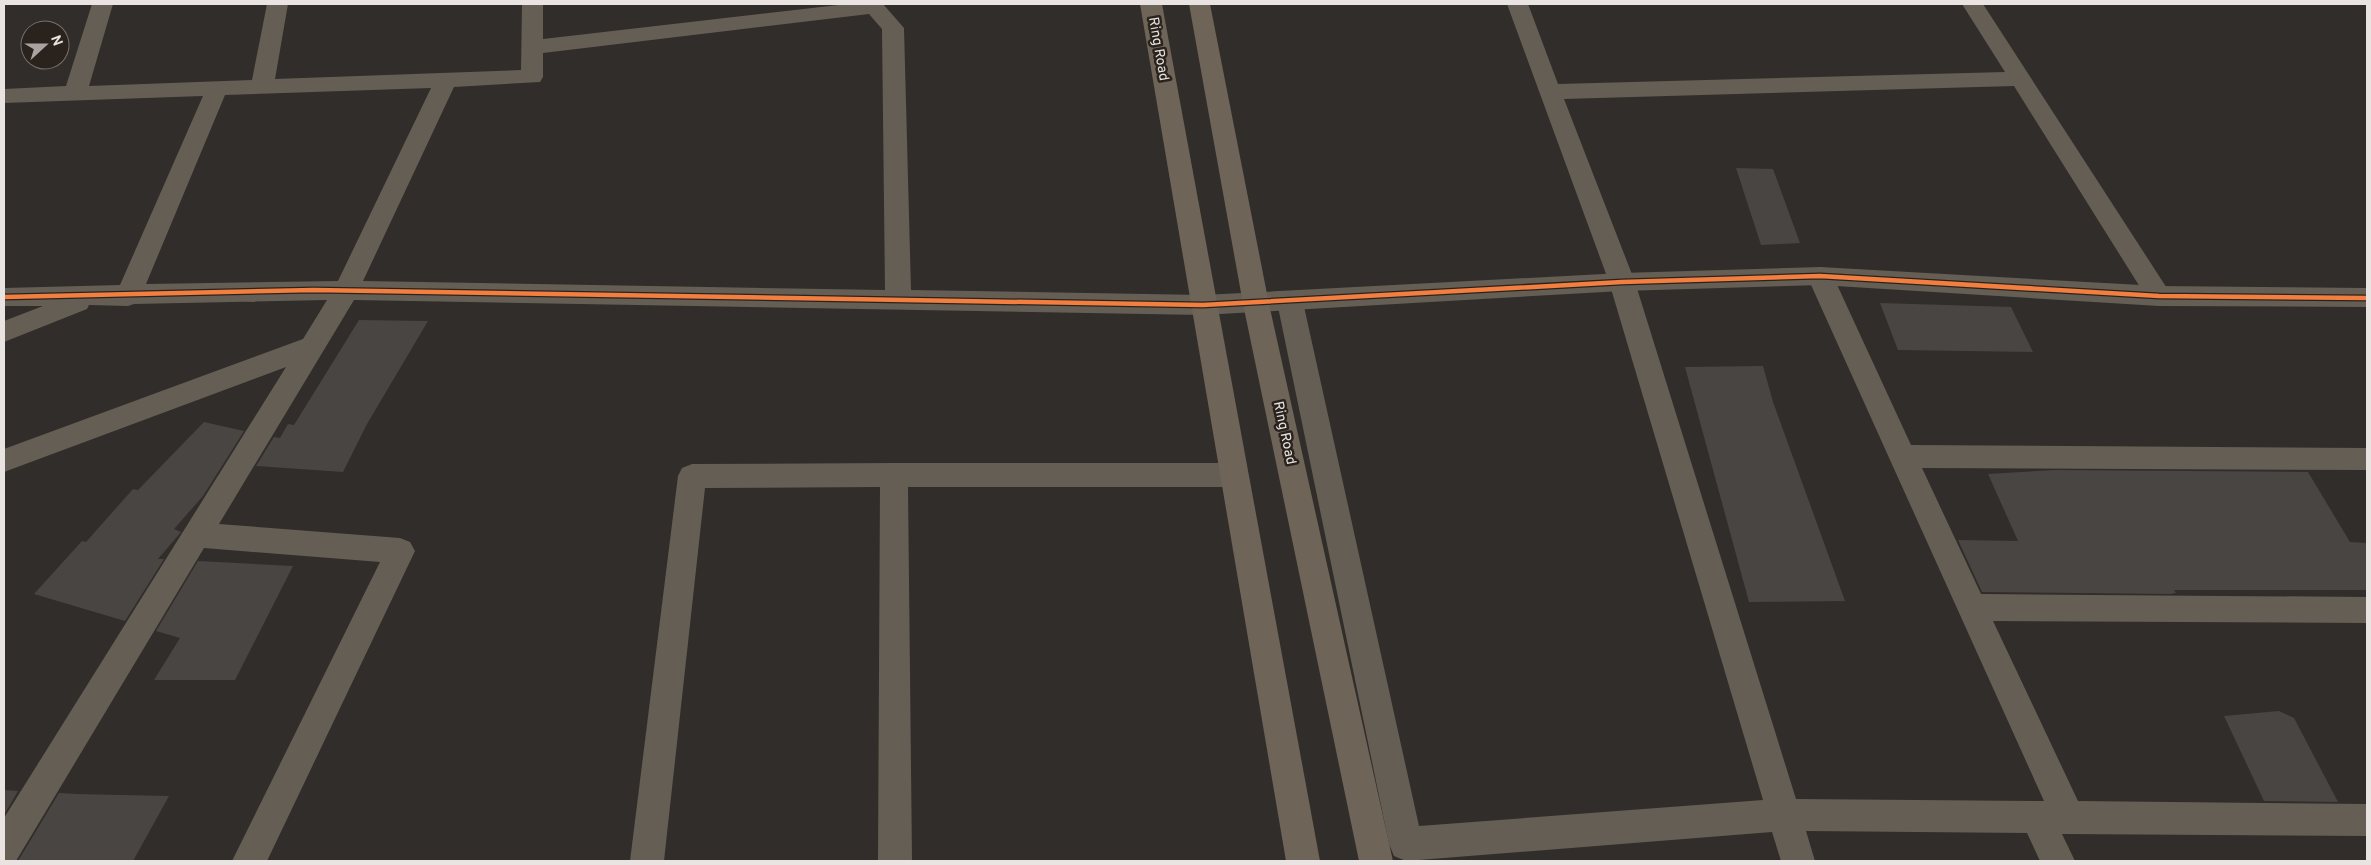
<svg xmlns="http://www.w3.org/2000/svg" width="2371" height="865" font-family="Overpass,sans-serif">
<rect width="100%" height="100%" fill="#312d2a"/>
<g fill="#494543">
<path d="M1736 168 1773 169 1800 243 1761 245Z"/>
<path d="M1880 303 2011 307 2033 352 1898 350Z"/>
<path d="M359 320 428 321 367 424 343 472 256 466 274 437 280 438 288 424 294 425Z"/>
<path d="M1763 366 1773 402 1845 601 1749 602 1685 367Z"/>
<path d="M204 422 244 431 203 496 174 529 181 532 158 559H164L125 621 34 594 82 541 86 542 133 489 138 490Z"/>
<path d="M2055 470 2308 472 2350 542 2367 543V590H2174L2176 593 2170 594 1982 592 1958 540 2018 541 1988 474Z"/>
<path d="M198 561 293 566 235 680H154L180 638 156 631Z"/>
<path d="M2279 711 2294 718 2338 802 2264 801 2224 716Z"/>
<path d="M4 790 18 791 4 815Z"/>
<path d="M59 793 76 794 169 796 133 861H18Z"/>
</g>
<g fill="none" stroke-linecap="round" stroke-linejoin="round">
<g fill="#655e54" fill-rule="evenodd">
<path d="M92 4H113L89 86 252 80 267 4H288L275 79 521 70 522 4H543V39L847 4H883L904 28 911 290 1203 295 1212 298 1216 305 1212 312 1203 315 354 300 219 524 400 538 410 542 415 551 267 861H232L380 562 204 548 16 861H4V818L286 367 4 472V449L303 339 327 300 134 304 128 306 89 305 87 309 4 342V321L43 306H4V288L120 285 203 96 4 103V89L66 86ZM869 14 882 29 885 290 363 281 454 87 540 82 543 77V53ZM431 88 338 281 146 284 225 95Z"/>
<path d="M1507 4H1528L1558 84 2005 72 1962 4H1983L2172 296 2168 303 2159 306 2150 303 2014 86 1564 99 1635 282 1796 799 2044 801 1807 276 1811 269 1820 267 1829 269 1833 276 1911 445 2367 448V470L1922 468 1981 594 2367 597V623L1993 621 2078 801 2367 804V836L2062 834 2075 861H2040L2027 833 1806 831 1815 861H1781L1772 832 1406 861 1394 856 1389 844 1277 302 1281 295 1290 292 1299 295 1303 302 1419 826 1763 800 1609 282Z"/>
<path d="M894 463H1233L1243 467 1247 475 1243 483 1233 487H908L912 861H878L880 487 705 488 664 861H630L678 476 682 468 692 464Z"/>
</g>
<path fill="#655e54" fill-rule="evenodd" d="M1820 267 2159 286 2367 288V307L2159 306 1820 285 1622 291 1203 315 1194 312 1190 305 1194 298 1203 295 1622 273Z"/>
<g fill="#6e6458" fill-rule="evenodd">
<path d="M1140 4H1162L1320 861H1286Z"/>
<path d="M1189 4H1210L1269 304 1393 861H1359L1243 304Z"/>
</g>
<defs>
<path id="cycleway" d="M4 297 314 290 1203 305 1622 282 1820 276 2159 296 2367 298"/>
</defs>
<use href="#cycleway" stroke="#2a231d" stroke-width="7"/>
<use href="#cycleway" stroke="#f27e40" stroke-width="4.5"/>
</g>
<g text-anchor="middle" dominant-baseline="central" stroke-width="5" stroke-linejoin="round" paint-order="stroke">
<g font-size="14" fill="#e9e4e1" stroke="#2a231d">
<text transform="translate(1158 49) rotate(80)">Ring Road</text>
<text transform="translate(1284 433) rotate(78)">Ring Road</text>
</g>
</g>
<rect width="2371" height="865" fill="none" stroke="#e9e4e1" stroke-width="10"/>
<g transform="translate(45 45) rotate(69)"><circle r="24" fill="#2a231d" stroke="#76706b"/>
<path d="M0-4L9 19L0 12L-9 19Z" fill="#a9a4a1"/>
<text y="-8" font-size="14" font-weight="bold" text-anchor="middle" fill="#e9e4e1">N</text>
</g>
</svg>
